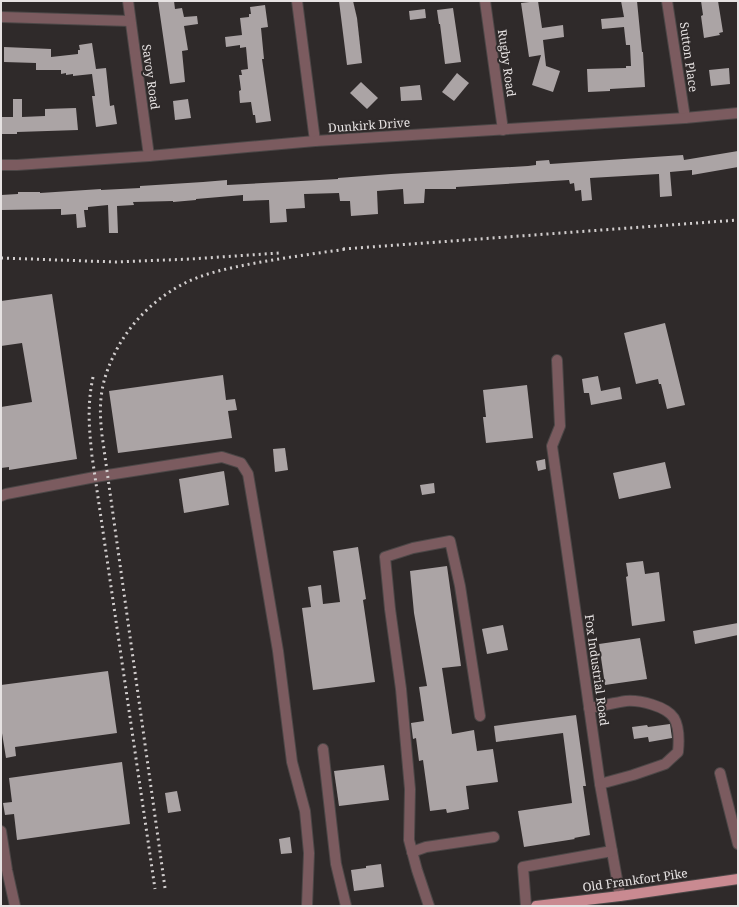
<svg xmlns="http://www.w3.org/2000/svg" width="739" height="907" font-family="'Noto Serif',serif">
<rect width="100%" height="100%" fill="#2f2a2a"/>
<g fill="#aba4a5">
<path d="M158 1H174L175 9 182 8 184 17 197 16 198 24 184 26 188 50 182 51 185 82 170 84Z"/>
<path d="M339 1H353L357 18 362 63 347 65Z"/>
<path d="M538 1 542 28 563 25 564 37 543 40 546 66 560 71 553 92 532 85 541 55 529 57 521 3Z"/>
<path d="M621 1H637L642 52H643L645 87 610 89V91L588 92 587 69 626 68V66H631L630 45H626L624 27 602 29 601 19 624 17Z"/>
<path d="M701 1H718L723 32 719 33 720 35 704 38 701 16 703 15Z"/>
<path d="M265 5 268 27 261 28 264 59H262L271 121 256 123 255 115H253L251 102 240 103 239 91 241 90 239 75H242L241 70 248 69 246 47 240 48V45L226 47 225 37 242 35 240 18 249 17V14H251L250 7Z"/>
<path d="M453 8 461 62 445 64 440 24H439L437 10Z"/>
<path d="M425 9 426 18 410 20 409 11Z"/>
<path d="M92 43 96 69 106 68 110 106 114 105 117 124 96 127 92 96H95L92 74 73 76V74L66 75V73L61 74V70H36V63L4 62V47L51 49V57L78 54V50H80L79 45Z"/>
<path d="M729 68 730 84 711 86 709 70Z"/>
<path d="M457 73 469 83 454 101 442 92Z"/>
<path d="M361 82 378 98 367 109 350 93Z"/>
<path d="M420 85 422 100 401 101 400 87Z"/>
<path d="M13 99H22V117L45 116V109L76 108 78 130 17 132V134H1V117H13Z"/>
<path d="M188 99 191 118 175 120 173 101Z"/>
<path d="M738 151V167L692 175V170L670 172 672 196 660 197 659 174 590 178 592 200 582 201 581 190 575 191 574 183 570 184 569 180 456 187V189H425L424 203 404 204 403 189 377 191 378 214 351 216 350 201H340L339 193 304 194 305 208 286 209 287 222 270 223 269 200 243 201V195L196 199V200L173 202V201L133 202 134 205 117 206 118 233H109L108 205 88 207V210H84L86 227 77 228 76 214 61 215V209L1 210V195L18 194V192H40V193L101 189V190L140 188V186L203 182 227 180V185L338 179V178L391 174 528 166 536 165V161L549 160 550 164 683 155 684 160Z"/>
<path d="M52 294 77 459 9 470V467L1 468V407L32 402 22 343 1 346V301Z"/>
<path d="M665 323 685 405 667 409 661 384H659L658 379 636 384 624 333Z"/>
<path d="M223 375 226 400 235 399 237 410 228 411 232 438 118 453 109 391Z"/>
<path d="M598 376 601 391 620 387 622 399 591 405 589 393H584L582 379Z"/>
<path d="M527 385 533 438 486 443 483 417H486L483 390Z"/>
<path d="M285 448 288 470 275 472 273 449Z"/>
<path d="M545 459 546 469 538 471 536 461Z"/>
<path d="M665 462 671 488 619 499 613 473Z"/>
<path d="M224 471 229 505 184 513 179 479Z"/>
<path d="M434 483 435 493 422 495 420 485Z"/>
<path d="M358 547 366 599 363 600 375 682 313 690 302 608 311 607 308 587 321 585 323 604 340 602 333 551Z"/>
<path d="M643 561 645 574 659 572 665 621 632 626 626 577 628 576 626 563Z"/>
<path d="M447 566 461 666 442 668 452 734 474 730 477 751 493 749 498 782 466 786 469 809 447 813 446 809 430 811 423 760 419 761 416 738 413 739 411 723 424 721 419 687 427 686 414 613 410 571Z"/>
<path d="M738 623V635L695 644 693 631Z"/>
<path d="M503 625 508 650 487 654 482 629Z"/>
<path d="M640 638 647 679 605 685 599 644Z"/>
<path d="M108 671 117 733 15 747 16 756 6 758 1 727V685Z"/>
<path d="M576 715 586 786H583L590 835 574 838 575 839 524 847 518 811 572 803 563 733 496 742 494 726Z"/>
<path d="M670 724 672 738 649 742 648 737 634 739 632 727 647 725 648 727Z"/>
<path d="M122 762 130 824 17 840 14 814 5 815 3 803 12 802 9 778Z"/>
<path d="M384 765 389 800 339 806 334 771Z"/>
<path d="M177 791 181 811 168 813 165 793Z"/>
<path d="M290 837 292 853 281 854 279 839Z"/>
<path d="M381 864 384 887 354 891 351 870 366 868V866Z"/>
</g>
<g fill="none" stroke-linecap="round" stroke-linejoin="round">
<defs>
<g id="minor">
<path d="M128 1 149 156"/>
<path d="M297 1 315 141"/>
<path d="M485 1 503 130"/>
<path d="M667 1 685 118"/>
<path d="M1 17 130 21"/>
<path d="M1 165H17L149 156 315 141 685 118 738 113"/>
<path d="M557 360 560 426 552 446 600 784 620 896"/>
<path d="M1 496 6 494 95 477 222 457 241 463 248 474 278 651 292 762 305 811 309 853 307 906"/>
<path d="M589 708C601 706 614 703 626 701 640 700 666 706 674 718 680 728 679 742 678 752L665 764 633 775 600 784"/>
<path d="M323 749 336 864 346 906"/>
<path d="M720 773 738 844"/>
<path d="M1 831 7 870 15 906"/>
<path d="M412 852 426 847 494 837"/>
<path d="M429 906 417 870 409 840 410 789 401 689 390 609 385 557 413 548 450 541 460 586 480 716"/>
<path d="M526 906 523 867 612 851"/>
</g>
<path id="major" d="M536 906 620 896 738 879"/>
</defs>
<use href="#minor" stroke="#4c4747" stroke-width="12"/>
<use href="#major" stroke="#4c4747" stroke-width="12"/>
<use href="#minor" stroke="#7b5b5f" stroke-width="10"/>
<use href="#major" stroke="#c98a91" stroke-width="10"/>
<g stroke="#d2cece" stroke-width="3" stroke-dasharray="2 4" stroke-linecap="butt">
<path d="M343 249 738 220"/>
<path d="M1 258 116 262 191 259 279 253"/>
<path d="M93 377C87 406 89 427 92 456L155 889"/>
<path d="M165 888 102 435C98 400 101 379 118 347 133 320 157 297 185 283 201 275 221 270 240 266 275 259 311 254 347 249"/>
</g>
</g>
<g text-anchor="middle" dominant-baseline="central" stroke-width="4" stroke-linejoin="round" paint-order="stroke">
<g font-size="12" fill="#e6e2e2" stroke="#2f2a2a">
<text transform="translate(689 57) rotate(82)">Sutton Place</text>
<text transform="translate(507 63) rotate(82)">Rugby Road</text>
<text transform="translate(151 77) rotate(82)">Savoy Road</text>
<text transform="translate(369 125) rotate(-4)">Dunkirk Drive</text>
<text transform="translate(597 670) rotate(82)">Fox Industrial Road</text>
<text transform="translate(635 880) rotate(-8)">Old Frankfort Pike</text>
</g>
</g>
<rect width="739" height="907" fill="none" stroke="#e6e2e2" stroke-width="4"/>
</svg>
